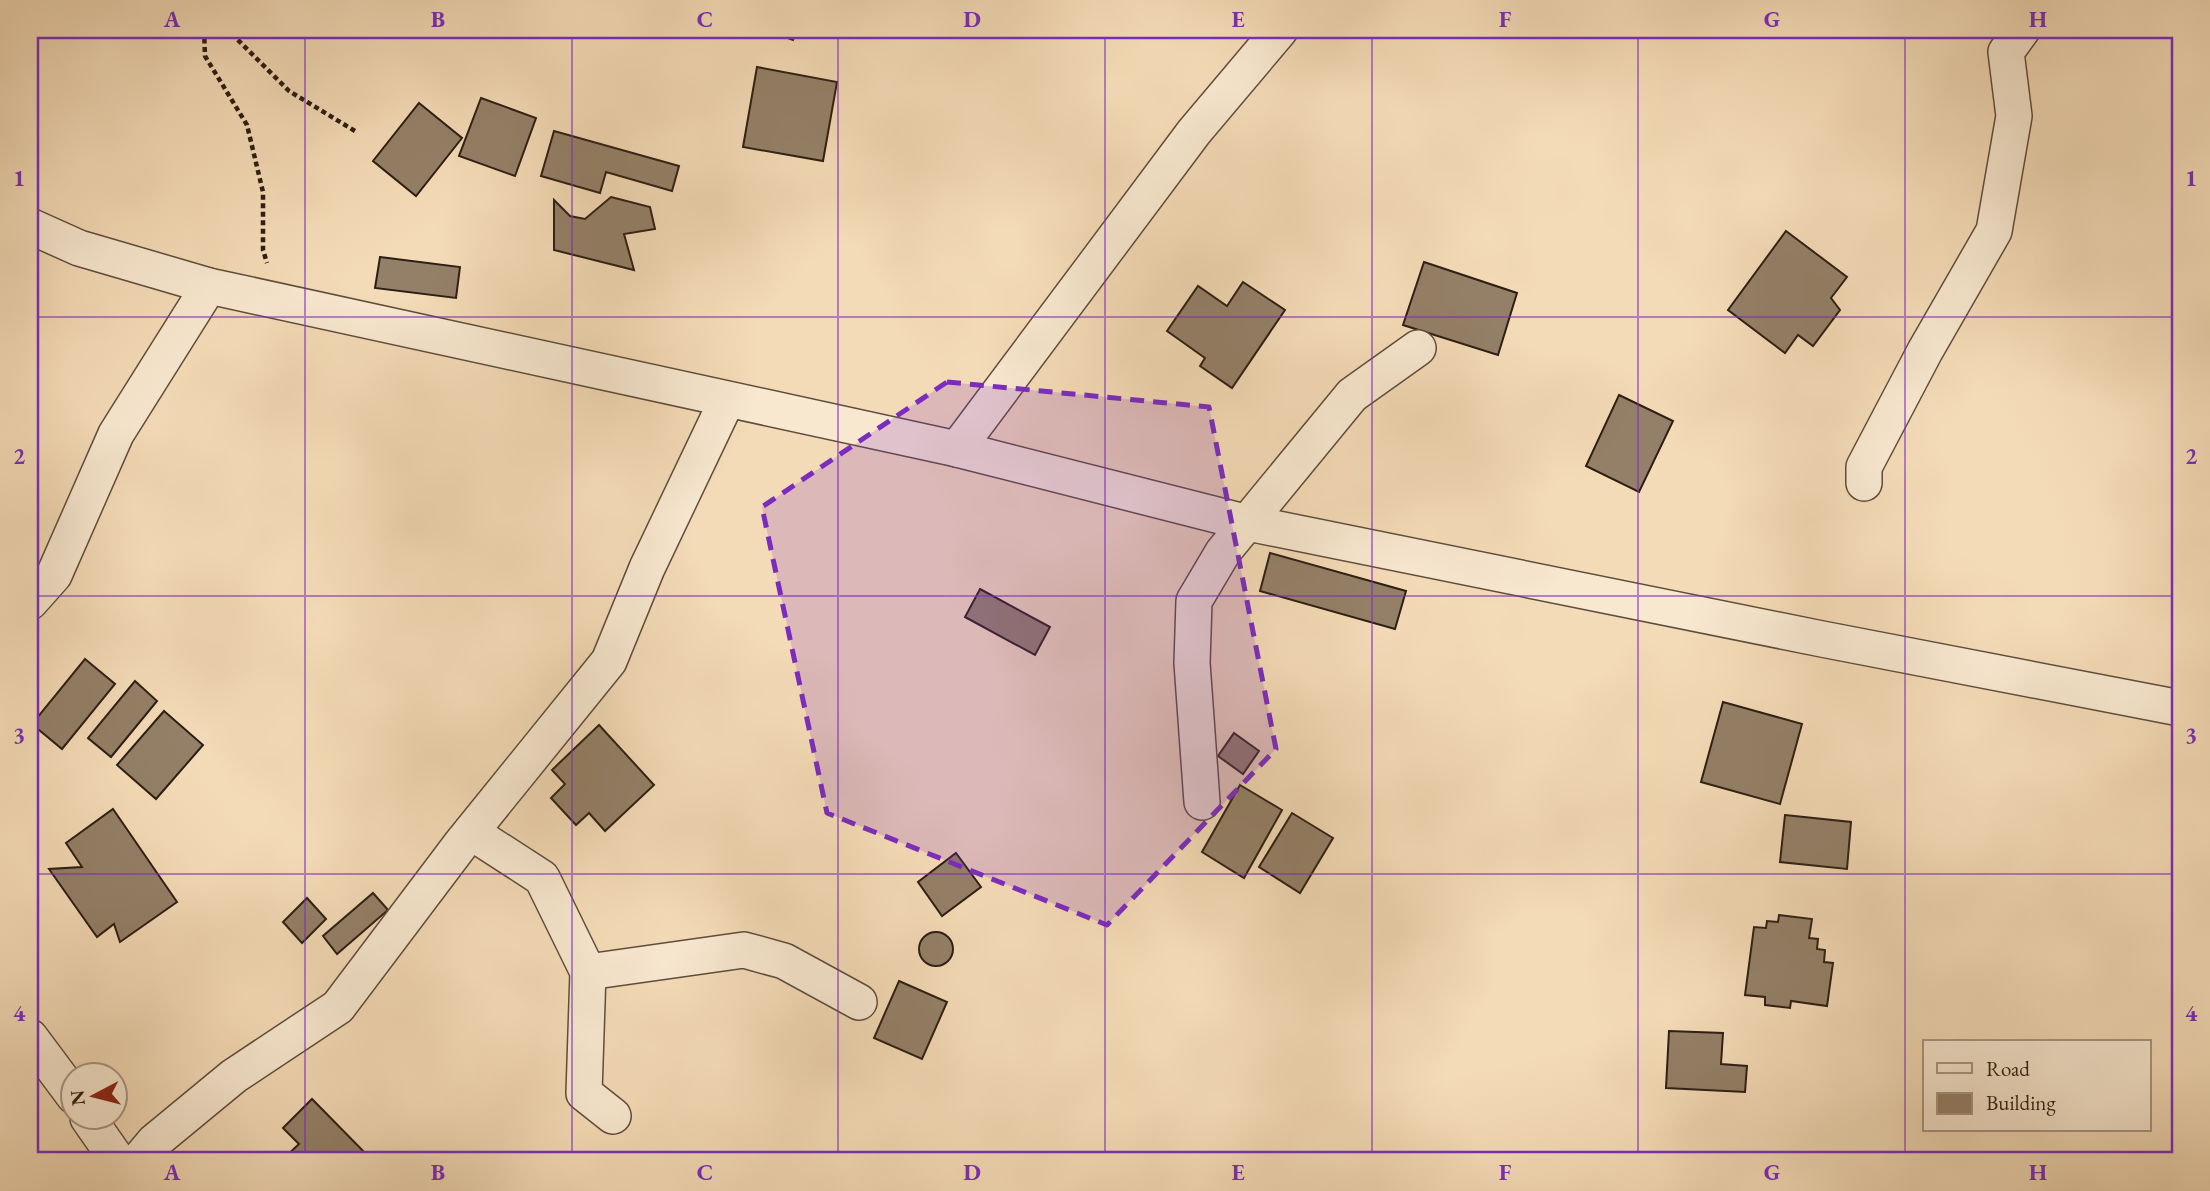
<svg xmlns="http://www.w3.org/2000/svg" width="2210" height="1191" font-family="'EB Garamond',serif">
<rect width="100%" height="100%" fill="#f4dbb7"/>
<filter id="stains"><feTurbulence type="fractalNoise" baseFrequency=".00286" numOctaves="4"/><feColorMatrix values="0 0 0 0 .2 0 0 0 0 .09 0 0 0 0 .02 0 0 0 .5 -.17"/></filter>
<radialGradient id="worn" r=".72"><stop offset=".6" stop-color="#630" stop-opacity="0"/><stop offset="1" stop-color="#630" stop-opacity=".3"/></radialGradient>
<g fill="#948068" stroke="#2d1e13" stroke-width="2">
<path d="M766 30H797L793 40Z"/>
<path d="M757 67 837 82 823 161 743 147Z"/>
<path d="M481 98 536 118 515 176 459 156Z"/>
<path d="M419 103 462 138 416 196 373 161Z"/>
<path d="M554 131 679 166 672 191 606 172 600 193 541 176Z"/>
<path d="M611 197 650 207 655 229 624 234 634 270 554 250V200L570 216 585 219Z"/>
<path d="M1786 231 1847 277 1831 298 1840 310 1813 346 1798 335 1785 353 1728 310Z"/>
<path d="M380 257 460 267 456 298 375 288Z"/>
<path d="M1424 262 1517 293 1498 355 1403 325Z"/>
<path d="M1243 282 1285 310 1232 388 1200 366 1205 358 1167 331 1198 286 1227 306Z"/>
<path d="M1619 395 1673 421 1639 492 1586 466Z"/>
<path d="M1270 553 1406 591 1395 629 1260 591Z"/>
<path d="M980 589 1050 627 1035 655 965 617Z"/>
<path d="M85 659 115 684 62 749 32 724Z"/>
<path d="M135 681 157 701 111 757 88 738Z"/>
<path d="M1723 702 1802 724 1780 804 1701 782Z"/>
<path d="M164 711 203 745 156 799 117 765Z"/>
<path d="M599 725 654 785 605 831 589 813 576 825 551 798 565 784 552 770Z"/>
<path d="M1234 733 1259 751 1243 774 1218 756Z"/>
<path d="M1240 785 1282 810 1244 878 1202 852Z"/>
<path d="M113 809 177 902 120 942 114 924 97 937 49 869 82 867 66 843Z"/>
<path d="M1292 813 1333 838 1300 893 1259 867Z"/>
<path d="M1785 815 1851 822 1847 869 1780 862Z"/>
<path d="M956 853 981 887 942 916 918 882Z"/>
<path d="M373 893 388 910 337 954 323 936Z"/>
<path d="M307 898 326 919 302 943 283 922Z"/>
<path d="M1779 915 1812 919 1809 938 1818 939 1817 949 1825 950 1824 962 1833 963 1827 1006 1791 1001 1790 1008 1765 1005V997L1745 995 1754 927 1766 928 1767 921 1778 922Z"/>
<circle cx="936" cy="949" r="17"/>
<path d="M899 981 947 1002 922 1059 874 1038Z"/>
<path d="M1669 1031 1723 1033 1721 1064 1747 1066 1745 1092 1666 1088Z"/>
<path d="M312 1099 373 1161 282 1160 299 1144 283 1128Z"/>
</g>
<g fill="none" stroke-linecap="round" stroke-linejoin="round">
<defs>
<g id="minor">
<path d="M30 226 79 248 209 286 957 449 1248 523 1822 639 2180 708"/>
<path d="M957 449 1194 132 1280 30"/>
<path d="M1864 483V467L1925 351 1994 231 2014 116 2006 52 2022 30"/>
<path d="M30 602 54 575 116 434 209 286"/>
<path d="M1202 802 1192 663 1194 601 1223 552 1352 395 1418 348"/>
<path d="M471 832 542 878 588 972 584 1093 613 1116"/>
<path d="M588 972 744 950 784 961 859 1002"/>
<path d="M30 1037 74 1096"/>
<path d="M88 1118 118 1161"/>
<path d="M138 1161 154 1142 234 1076 338 1007 461 844 609 661 647 568 727 400"/>
</g>
</defs>
<use href="#minor" stroke="#5f4d3c" stroke-width="38"/>
<g stroke="#2d1e13" stroke-width="4.5" stroke-dasharray="5 3.5" stroke-linecap="butt">
<path d="M204 30 205 56 247 125 263 192V250L267 263"/>
<path d="M224 30 236 38 289 91 355 131"/>
</g>
<use href="#minor" stroke="#f8e8d0" stroke-width="35"/>
</g>
<path fill="#7b2cbf" fill-opacity="0.2" stroke="#7b2cbf" stroke-width="5" stroke-dasharray="14 9" stroke-linejoin="round" d="M947 382 1209 407 1276 749 1107 925 827 813 762 507Z"/>
<path fill="none" stroke="#7b2cbf" stroke-width="2" stroke-opacity="0.55" d="M305 30V1161M572 30V1161M838 30V1161M1105 30V1161M1372 30V1161M1638 30V1161M1905 30V1161M30 317H2180M30 596H2180M30 874H2180"/>
<rect width="2210" height="1191" fill="none" stroke="#f4dbb7" stroke-width="77"/>
<rect x="1923" y="1040" width="228" height="91" fill="#f8e8d0" stroke="#a79784" stroke-width="2"/>
<rect x="1937" y="1063" width="35" height="10" fill="#f8e8d0" stroke="#a79784" stroke-width="2"/>
<text x="1986" y="1076" font-size="21" fill="#2d1e13">Road</text>
<rect x="1937" y="1093" width="35" height="21" fill="#948068" stroke="#a79784" stroke-width="2"/>
<text x="1986" y="1110" font-size="21" fill="#2d1e13">Building</text>
<g transform="translate(94 1096) rotate(263)"><circle r="33" fill="#f8e8d0" stroke="#a79784" stroke-width="2"/>
<path d="M0-5L12 26L0 18L-12 26Z" fill="#8f2418"/>
<text y="-10" font-size="19" font-weight="bold" text-anchor="middle" fill="#2d1e13">N</text>
</g>
<rect x="38" y="38" width="2134" height="1114" fill="none" stroke="#7b2cbf" stroke-width="2.5"/>
<g font-size="23" text-anchor="middle" font-weight="bold" fill="#7b2cbf">
<text x="172" y="27">A</text>
<text x="438" y="27">B</text>
<text x="705" y="27">C</text>
<text x="972" y="27">D</text>
<text x="1238" y="27">E</text>
<text x="1505" y="27">F</text>
<text x="1772" y="27">G</text>
<text x="2038" y="27">H</text>
<text x="19" y="186">1</text>
<text x="2191" y="186">1</text>
<text x="19" y="464">2</text>
<text x="2191" y="464">2</text>
<text x="19" y="743">3</text>
<text x="2191" y="743">3</text>
<text x="19" y="1021">4</text>
<text x="2191" y="1021">4</text>
<text x="172" y="1180">A</text>
<text x="438" y="1180">B</text>
<text x="705" y="1180">C</text>
<text x="972" y="1180">D</text>
<text x="1238" y="1180">E</text>
<text x="1505" y="1180">F</text>
<text x="1772" y="1180">G</text>
<text x="2038" y="1180">H</text>
</g>
<rect width="100%" height="100%" filter="url(#stains)"/>
<rect width="100%" height="100%" fill="url(#worn)"/>
</svg>
